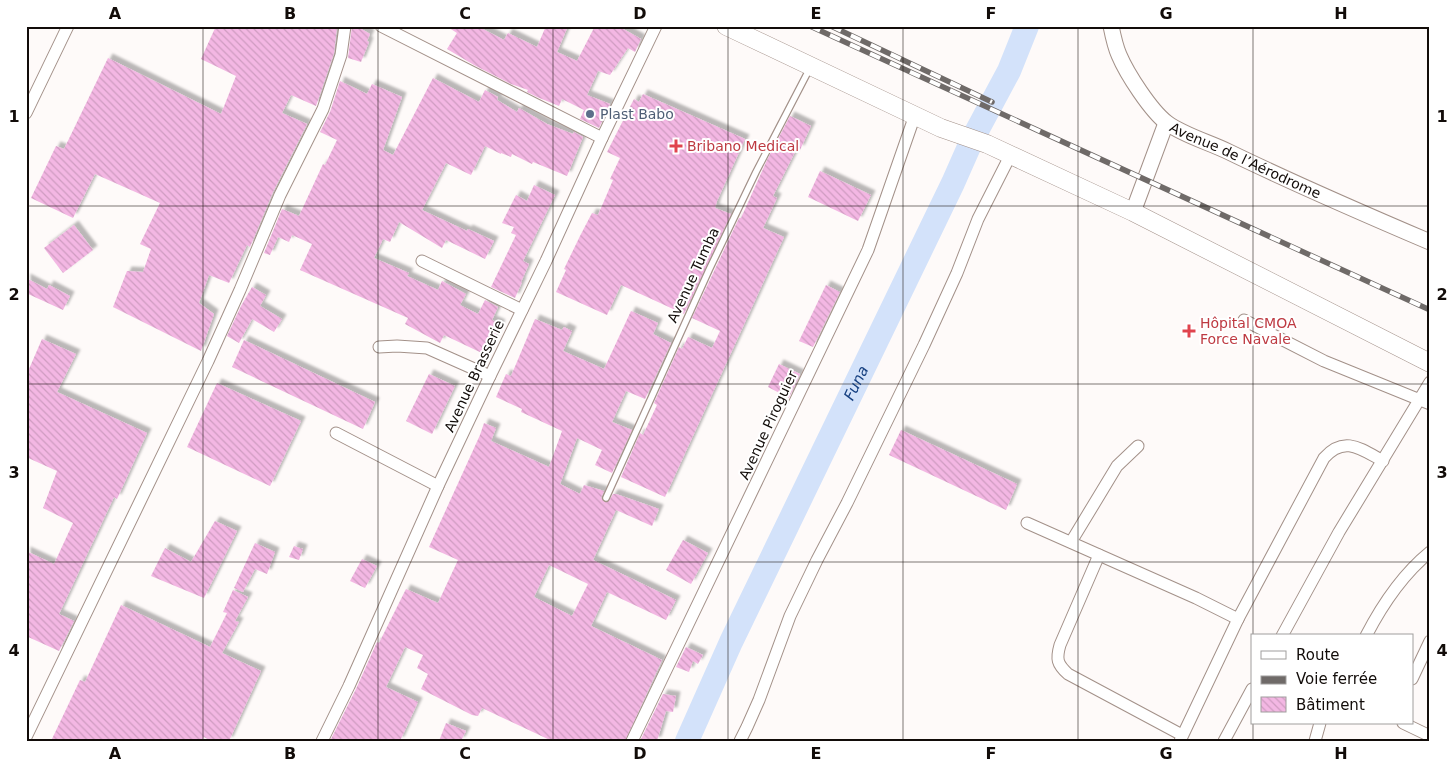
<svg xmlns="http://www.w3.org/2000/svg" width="1456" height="767" font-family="'DejaVu Sans',sans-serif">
<defs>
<pattern id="building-back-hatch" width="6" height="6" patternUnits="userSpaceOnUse" patternTransform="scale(1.25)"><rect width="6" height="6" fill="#f3b7e3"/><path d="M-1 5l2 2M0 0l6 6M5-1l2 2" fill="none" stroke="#cf9cc1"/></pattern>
<filter id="shadow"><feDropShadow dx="4.5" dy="-4.5" stdDeviation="1" flood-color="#0004"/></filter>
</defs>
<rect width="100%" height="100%" fill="#fefaf9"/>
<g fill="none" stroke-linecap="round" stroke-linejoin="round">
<path stroke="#d3e2fa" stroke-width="24" id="s1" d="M687 741 731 642 953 183 972 140 1009 71 1027 26"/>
</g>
<g fill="url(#building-back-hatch)" fill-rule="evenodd" filter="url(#shadow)">
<path d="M216 26H337L334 53 316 106 291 95 282 113 307 124 273 192 250 247 247 245 229 283 209 275 199 303 214 314 201 351 113 307 127 271 143 272 151 249 140 244 160 203 95 174 73 218 31 198 56 146 64 149 108 58 221 114 236 76 201 59Z"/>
<path d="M352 26H356L370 34 367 41 369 42 361 62 348 58Z"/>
<path d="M446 26H477L504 40 508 33 537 47 546 26H568L557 52 577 61 595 26H618L641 39 635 52 628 48 610 75 598 71 587 95 610 104 599 128 580 119 584 110 562 99 559 106 537 97 527 92 528 90 511 84 474 65 447 49 457 33Z"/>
<path d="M433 78 479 102 485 90 498 97 497 100 517 112 519 108 547 124 573 134 574 132 583 137 567 176 533 162 532 164 512 154 511 157 501 153V154L485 146 471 175 446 163 422 210 467 231 468 229 494 241 485 259 446 240 442 248 399 222 390 242 383 239 374 258 409 273 407 276 438 290 442 281 466 294 460 305 478 314 485 300 498 307 492 320 501 324 486 355 444 335 440 343 405 324 408 318 300 270 312 244 292 235 289 242 278 237 270 255 264 253 282 209 299 216 323 164 325 165 337 140 320 132 330 112 340 81 367 94 372 84 402 97 383 150 393 155Z"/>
<path d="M643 94 745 139 717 201 715 208 731 214 684 314 621 285 607 315 556 292 566 270 564 269 580 236 592 213 598 215 613 180 610 179 620 158 607 152 634 99 639 102Z"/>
<path d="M790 116 811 126 800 150 797 148 773 196 777 198 763 228 784 237 665 497 621 477 640 433 643 435 657 405 654 403 679 347 682 349 688 337 712 348 720 331 692 318 739 218H741L767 160Z"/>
<path d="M820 171 871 195 858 221 808 197Z"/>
<path d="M534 185 555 195 523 261 529 264 521 282H522L515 298 491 287 516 235 511 233 514 227 502 223 516 195 527 201Z"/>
<path d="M74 225 93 250 63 273 44 248Z"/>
<path d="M26 278 47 289 49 285 70 296 63 310 26 293Z"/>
<path d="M826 285 840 292 813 347 799 341Z"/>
<path d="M252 287 266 295 260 306 282 319 274 332 252 319 239 343 227 336 241 306Z"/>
<path d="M631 311 658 323 653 334 671 343 645 399 626 391 612 422 632 430 612 473 595 465 602 450 577 438 560 484 580 494 584 485 604 491 601 498 605 502 609 501 613 494H616L659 509 652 526 616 510 593 560 676 600 666 620 607 592 591 626 662 660 625 741H552L482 708 478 716 472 715 421 689 428 674 417 668 423 655 405 647 386 687 418 702 400 741H330L356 689 377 642 379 643 406 589 438 603 458 560 429 547 480 435 484 423 496 428 491 441 549 467 562 431 521 412 522 409 496 397 506 374 511 376 535 319 562 330 564 327 572 331 563 351 604 369ZM549 565 588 584 572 616 534 597Z"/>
<path d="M42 339 76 354 57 392 147 433 117 499 114 497 59 614 74 621 59 651 26 636V551L54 564 73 523 43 508 57 471 26 457V376Z"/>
<path d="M244 340 375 402 363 429 232 367Z"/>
<path d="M779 364 800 374 789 398 768 387Z"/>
<path d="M429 374 455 386 432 434 406 421Z"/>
<path d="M217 383 301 421 270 486 187 447Z"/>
<path d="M901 430 1017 484 1006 510 889 455Z"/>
<path d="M215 521 237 531 204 598 151 576 165 548 191 562Z"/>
<path d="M683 540 708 553 691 584 666 570Z"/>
<path d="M255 543 275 552 267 574 255 569 243 592 234 588Z"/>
<path d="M294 546 303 549 299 560 289 557Z"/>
<path d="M362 559 377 566 365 588 350 581Z"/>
<path d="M233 590 248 597 235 621 239 622 222 653 261 671 229 741H211L204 737 202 741H51L80 680 85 682 121 605 210 647 227 613 223 612Z"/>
<path d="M686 647 703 655 698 664 693 661 689 672 676 667Z"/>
<path d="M663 694 676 696 673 712 666 711 657 741H640Z"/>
<path d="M446 723 466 731 461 741H439Z"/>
</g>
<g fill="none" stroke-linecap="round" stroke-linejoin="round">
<defs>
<path id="lane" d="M606 498 709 270 756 172 810 68"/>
<g id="street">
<path d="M381 26 602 138"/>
<path d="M26 113 68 26"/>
<path d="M422 261 522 310"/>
<path d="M1244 320 1324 361 1430 404"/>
<path d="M379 347 397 346 427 348 490 376"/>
<path d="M336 433 438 486"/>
<path d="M1027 523 1196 598 1238 619"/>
<path d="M1071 542 1117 466 1138 446"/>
<path d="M1099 555 1060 645C1056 659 1057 664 1068 674L1182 735"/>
<path d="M1282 636 1339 532 1430 382"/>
<path d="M1366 636C1382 605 1403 574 1430 552"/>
<path d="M1412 679 1430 641"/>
<path d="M1403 723 1430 736"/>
<path d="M26 737 208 361 240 290 280 195 323 109 341 55 345 26"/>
<path d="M322 741 349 686 438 486 490 376 546 261 602 138 656 26"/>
<path d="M632 741 868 250 915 115"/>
<path d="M740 741 747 727 759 700 790 616 817 560 847 503 924 345 957 273 978 219 1010 156"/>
<path d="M1180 741 1238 619 1324 458C1344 435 1361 449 1383 461"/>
<path d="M1224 741 1252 689"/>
<path d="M1315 741 1320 723"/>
</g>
<g id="secondary">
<path id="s2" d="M1111 26C1113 36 1115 46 1119 55 1127 74 1151 111 1167 123 1185 136 1209 142 1229 152 1295 184 1362 213 1430 242"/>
<path d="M1133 212 1166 123"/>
</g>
<path id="primary" d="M726 26 941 128 987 144 1133 212 1430 363"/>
</defs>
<use href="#lane" stroke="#a39189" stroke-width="8"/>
<use href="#street" stroke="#a39189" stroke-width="13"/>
<use href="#secondary" stroke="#a39189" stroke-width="17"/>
<use href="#primary" stroke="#a39189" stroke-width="19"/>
<use href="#lane" stroke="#fff" stroke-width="5.5"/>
<use href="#street" stroke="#fff" stroke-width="11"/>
<use href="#secondary" stroke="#fff" stroke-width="15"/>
<use href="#primary" stroke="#fff" stroke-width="18"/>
<defs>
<g id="rail">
<path d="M810 26 1430 310"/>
<path d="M831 26 992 102"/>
</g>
</defs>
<use href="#rail" stroke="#6f6a68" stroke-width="5.5"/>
<use href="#rail" stroke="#fff" stroke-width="4" stroke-dasharray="11" stroke-linecap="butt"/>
</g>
<path fill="none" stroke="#120c09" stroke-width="1" stroke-opacity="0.55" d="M203 26V741M378 26V741M553 26V741M728 26V741M903 26V741M1078 26V741M1253 26V636M26 206H1430M26 384H1430M26 562H1430M1253 723V741"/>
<circle fill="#5c6f8a" stroke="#fff" stroke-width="2" cx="590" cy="114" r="5"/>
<g fill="#e0444e" stroke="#fff" stroke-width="2">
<path d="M673.5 138.5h5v5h5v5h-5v5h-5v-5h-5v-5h5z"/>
<path d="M1186.5 323.5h5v5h5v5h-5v5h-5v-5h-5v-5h5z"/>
</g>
<g text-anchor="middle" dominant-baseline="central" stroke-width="4" stroke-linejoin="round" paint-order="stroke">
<g font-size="14" fill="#4e5e75" stroke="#fff" text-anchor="start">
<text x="600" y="114">Plast Babo</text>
</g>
<g font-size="14" fill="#be3a42" stroke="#fff" text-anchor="start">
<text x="687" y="146">Bribano Medical</text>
<text x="1200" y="323">Hôpital CMOA<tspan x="1200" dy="16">Force Navale</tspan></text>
</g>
<g font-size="14" fill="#120c09" stroke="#fff">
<text stroke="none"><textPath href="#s2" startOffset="201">Avenue de l’Aérodrome</textPath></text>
<text transform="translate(693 275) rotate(-65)">Avenue Tumba</text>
<text transform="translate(474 376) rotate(-65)">Avenue Brasserie</text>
<text transform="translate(768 425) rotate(-65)">Avenue Piroguier</text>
</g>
<g font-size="15" font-style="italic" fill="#164081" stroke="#fff">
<text stroke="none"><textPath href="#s1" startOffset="396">Funa</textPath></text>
</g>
</g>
<rect width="1456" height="767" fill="none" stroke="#ffffff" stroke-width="55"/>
<rect x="1251" y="634" width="162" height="90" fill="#ffffff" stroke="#a09e9d"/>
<rect x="1261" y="651" width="25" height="8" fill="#ffffff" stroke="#a09e9d"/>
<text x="1296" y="660" font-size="15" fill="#120c09">Route</text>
<rect x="1261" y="676" width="25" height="8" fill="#6f6a68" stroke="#a09e9d"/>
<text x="1296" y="684" font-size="15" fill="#120c09">Voie ferrée</text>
<rect x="1261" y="697" width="25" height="15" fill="url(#building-back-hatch)" stroke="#a09e9d"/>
<text x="1296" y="710" font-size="15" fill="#120c09">Bâtiment</text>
<rect x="28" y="28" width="1400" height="712" fill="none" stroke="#120c09" stroke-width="2"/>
<g font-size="16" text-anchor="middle" font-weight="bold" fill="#120c09">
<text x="115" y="19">A</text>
<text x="290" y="19">B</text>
<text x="465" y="19">C</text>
<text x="640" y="19">D</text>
<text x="816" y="19">E</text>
<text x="991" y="19">F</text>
<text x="1166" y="19">G</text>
<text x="1341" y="19">H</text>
<text x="14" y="122">1</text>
<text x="1442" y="122">1</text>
<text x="14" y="300">2</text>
<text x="1442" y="300">2</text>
<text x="14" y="478">3</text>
<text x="1442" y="478">3</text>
<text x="14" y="656">4</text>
<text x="1442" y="656">4</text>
<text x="115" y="759">A</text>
<text x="290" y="759">B</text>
<text x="465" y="759">C</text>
<text x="640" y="759">D</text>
<text x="816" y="759">E</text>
<text x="991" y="759">F</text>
<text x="1166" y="759">G</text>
<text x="1341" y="759">H</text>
</g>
</svg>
